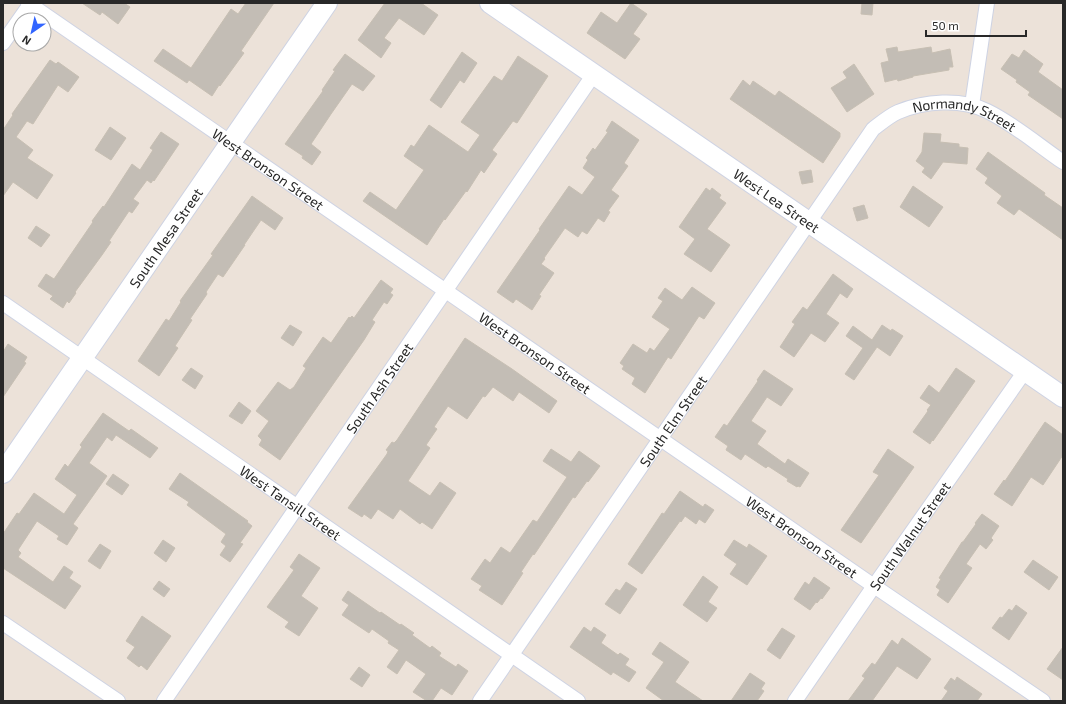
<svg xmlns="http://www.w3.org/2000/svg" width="1066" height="704" font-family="'Exo 2',sans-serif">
<rect width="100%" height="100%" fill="#ece2d9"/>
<g fill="#c3bdb5" stroke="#c7bfb3">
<path d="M82 3H124L130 7 118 24 102 12 100 15Z"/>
<path d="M246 3H274L241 51 244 53 220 86 219 85 212 96 189 80 187 83 154 61 163 49 191 68 231 9 238 14Z"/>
<path d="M385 3H421L438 15 424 35 399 18 384 38 391 43 381 58 358 40Z"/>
<path d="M631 3 647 14 633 34 640 39 625 59 587 33 601 12 617 23Z"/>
<path d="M862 3H873L872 15 861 14Z"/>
<path d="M897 47 898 52 931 47 932 53 950 49 953 67H949V70L913 76V77L898 81 897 79 885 82 881 63 889 61 886 49Z"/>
<path d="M1024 50 1043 64 1038 72 1063 90V119L1028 95 1030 92 1016 82 1017 80 1001 69 1012 54 1019 58Z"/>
<path d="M462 52 477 63 464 83 460 80 441 108 430 100Z"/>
<path d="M345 54 375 76 363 91 352 84 331 114 311 144 321 152 312 165 302 158 303 156 285 144 323 91 322 90 335 71 333 70Z"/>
<path d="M518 56 548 76 517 123 513 121 492 150 497 154 484 173 481 170 467 192 466 191 445 220 444 219 427 245 363 201 370 192 396 210 424 170 404 156 411 145 414 147 429 125 468 152 480 135 461 122 494 76 502 81Z"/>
<path d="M50 60 56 64 58 62 79 77 68 92 58 85 33 124 27 121 16 137 33 150 27 158 53 175 37 199 13 182 3 196V130L13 115 12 114Z"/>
<path d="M854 64 874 94 847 112 831 88 847 78 843 72Z"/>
<path d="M743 80 750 86 753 81 775 96 779 91 840 133V137L823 163 730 99Z"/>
<path d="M612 121 639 140 624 163 628 166 611 190 619 196 608 211 610 212 604 222 598 218 587 234 582 231 578 237 565 228 544 258 545 259 541 264 554 273 539 295 541 296 532 310 516 299 513 303 497 292 540 230 539 229 569 186 582 195 595 177 583 168 588 160 586 158 593 148 595 150 608 132 606 131Z"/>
<path d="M110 127 126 138 111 160 95 150Z"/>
<path d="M161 132 179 144 154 181 153 180 151 183 147 180 133 199 139 203 132 213 129 211 109 241 111 242 102 255 75 292 76 293 69 303 67 301 63 308 50 299 53 296 38 286 46 274 54 279 93 222 92 221 103 206 104 207 132 164 140 170 153 150 150 148Z"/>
<path d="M924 133 941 134 940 142 959 144V147L968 148 967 164 943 162 931 179 922 172 925 168 916 161 922 152Z"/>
<path d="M988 152 1045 193 1044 195 1063 208V240L1019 209 1014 215 997 203 1002 196 985 183 988 178 976 169Z"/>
<path d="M811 170 813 182 802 184 799 172Z"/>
<path d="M913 186 943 207 929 227 900 207Z"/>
<path d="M706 188 710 191 712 188 721 195 719 198 726 203 707 229 730 245 711 272 684 254 695 239 679 227Z"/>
<path d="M252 196 283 218 275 230 261 220 244 245H245L223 277 218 274 206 292 207 294 190 319 192 320 175 346 178 348 159 376 138 361 166 319 169 321 181 302 180 301 213 255 211 254Z"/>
<path d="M864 205 868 218 857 221 853 208Z"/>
<path d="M36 226 50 235 41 247 28 238Z"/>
<path d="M833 274 853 289 847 298 840 293 826 314 839 323 825 342 811 333 794 357 780 347 795 324 792 322 803 307 807 310Z"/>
<path d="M381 280 393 289 390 293 393 295 387 304 384 302 372 320 375 322 364 340 280 460 259 445 262 440 258 436 269 421 256 411 278 382 290 390 294 387 306 368 303 366 323 337 331 343 349 317 350 318 352 316 354 318Z"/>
<path d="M692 287 715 303 704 319 699 316 671 359 668 357 645 393 632 384 635 378 622 369 624 366 620 363 633 344 647 353 650 348 654 351 670 329 652 317 663 301 658 298 665 288 682 300Z"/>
<path d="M290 325 302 332 293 346 281 338Z"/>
<path d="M882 325 891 331 892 329 903 336 890 356 877 347 854 380 845 374 863 348 846 336 853 326 872 340Z"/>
<path d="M465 338 512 369 557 401 549 413 519 392 513 401 493 387 485 397 483 396 467 419 448 406 434 427 437 429 426 445 430 448 408 481 430 496 440 482 456 493 432 529 422 522 420 524 400 509 393 519 378 509 371 519 364 514 362 517 348 508 387 454 388 451 386 450 392 442 394 443 397 440Z"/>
<path d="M8 344 27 357 24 362 26 363 3 397V352Z"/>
<path d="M191 368 203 376 195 389 182 380Z"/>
<path d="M956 368 975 381 933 441 932 440 930 444 913 432 928 411 927 410 931 405 920 398 929 385 939 393Z"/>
<path d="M764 370 793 389 781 406 767 397 751 421 766 431 757 444 785 464 788 459 809 473 800 487 798 486 797 487 787 481 788 479 768 466 766 468 745 454 741 460 726 450 728 446 715 437 724 424 727 426 758 381 757 380Z"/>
<path d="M239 402 251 411 242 424 229 416Z"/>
<path d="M103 413 129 431 131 429 158 448 150 458 116 435 112 441 107 437 89 463 107 476 73 524 78 528 67 545 57 539 59 536 37 521 18 550 21 553 18 557 53 582 64 566 73 572 69 578 81 586 65 609 3 568V534L17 513 19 514 34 493 64 514 77 495 55 479 65 464 68 467 82 447 80 445Z"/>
<path d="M1045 422 1063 435V455L1043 485 1031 477 1012 506 994 494 1004 480 1005 481Z"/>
<path d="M551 449 571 462 579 451 600 466 588 482 587 481 575 498 573 497 534 555 533 554 521 572 523 573 502 605 479 590 482 586 471 579 485 559 490 563 501 547 510 553 533 520 537 522 567 477 543 461Z"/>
<path d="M888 449 914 467 861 543 841 530 879 475 873 472Z"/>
<path d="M180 473 248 521 247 522 252 526 240 543 243 544 230 562 220 555 226 546 221 542 226 534 187 505 189 502 169 489Z"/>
<path d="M113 474 129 485 122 495 106 484Z"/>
<path d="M680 491 703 507 705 504 714 510 705 523 699 519 696 524 685 516 681 522 680 521 642 574 628 564 662 513 664 514Z"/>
<path d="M982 514 999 526 991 538 993 540 986 549 980 544 966 564 972 568 948 603 937 595 940 590 936 587 941 579 939 578 962 542H963L976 524 975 523Z"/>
<path d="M163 540 175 548 166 562 154 553Z"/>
<path d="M734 540 747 548 749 544 767 556 747 585 730 574 737 564 724 555Z"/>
<path d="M100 544 111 551 100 569 88 561Z"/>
<path d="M299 554 320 568 301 596 318 608 299 636 285 627 289 622 267 607 294 570 290 567Z"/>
<path d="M1033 560 1058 577 1049 590 1024 572Z"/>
<path d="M703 576 718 587 708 602 717 608 707 622 683 605Z"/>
<path d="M814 577 830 588 822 599 821 598 817 603 816 602 810 610 794 599 805 582 809 585Z"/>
<path d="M159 581 170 589 164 597 153 589Z"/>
<path d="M626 582 637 589 620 614 605 604 616 589 620 591Z"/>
<path d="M348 591 380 613 381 612 400 625 401 624 414 633 412 635 430 648 432 646 441 653 439 656 456 667 458 664 468 671 452 695 441 688 432 701H427L413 692 426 674 406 660 397 674 387 667 399 650 388 643 389 641 372 629 369 633 342 615 349 605 342 600Z"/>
<path d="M1016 605 1027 613 1009 640 992 628 1000 617 1002 618 1009 609 1012 611Z"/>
<path d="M142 616 171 636 147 670 141 665 139 667 127 658 135 647 126 641Z"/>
<path d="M584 627 591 632 594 627 606 635 601 643 618 655 620 653 629 659 625 665 636 672 629 682 613 672 611 675 570 647Z"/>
<path d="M782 628 795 636 780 659 767 650Z"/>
<path d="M902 638 931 659 917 679 897 666 872 701H848L865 678 862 676 872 663 875 665 892 640 898 645Z"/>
<path d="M660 642 689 662 675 682 703 701H664L646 688 664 662 652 654Z"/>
<path d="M1063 647V680L1047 669Z"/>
<path d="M359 667 370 675 362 687 350 679Z"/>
<path d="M750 673 765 683 761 689 764 691 757 701H731Z"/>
<path d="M957 677 982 694 977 701H941L948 691 944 688 951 678 955 681Z"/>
</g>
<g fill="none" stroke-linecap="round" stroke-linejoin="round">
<defs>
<g id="street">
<path id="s1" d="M28 3 874 586 1043 701"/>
<path d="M3 43 31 3"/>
<path d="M972 105 987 3"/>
<path id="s2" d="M3 303 578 701"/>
<path d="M3 623 118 701"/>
<path id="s3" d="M164 701 594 74"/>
<path id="s4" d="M480 701 873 129C881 123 889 116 898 112 924 101 961 98 987 111 1014 124 1038 145 1063 162"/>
<path id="s5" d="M795 701 874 586 1025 371"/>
</g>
<g id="secondary">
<path id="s6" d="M490 3 1063 397"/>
<path id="s7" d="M3 473 327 3"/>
</g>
</defs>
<use href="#street" stroke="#ced3e3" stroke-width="16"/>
<use href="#secondary" stroke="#ced3e3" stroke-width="22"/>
<use href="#street" stroke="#fff" stroke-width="14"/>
<use href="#secondary" stroke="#fff" stroke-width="20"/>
</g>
<g text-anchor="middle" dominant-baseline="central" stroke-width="3" stroke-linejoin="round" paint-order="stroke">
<g font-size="14" fill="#282828" stroke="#fff">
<text stroke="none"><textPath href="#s4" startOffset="794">Normandy Street</textPath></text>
<text stroke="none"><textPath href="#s1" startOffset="292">West Bronson Street</textPath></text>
<text stroke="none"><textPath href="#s6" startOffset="348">West Lea Street</textPath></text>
<text stroke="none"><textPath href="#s7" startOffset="286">South Mesa Street</textPath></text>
<text stroke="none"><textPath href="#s1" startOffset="616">West Bronson Street</textPath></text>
<text stroke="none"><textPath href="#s3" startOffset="380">South Ash Street</textPath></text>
<text stroke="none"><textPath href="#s4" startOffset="340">South Elm Street</textPath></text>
<text stroke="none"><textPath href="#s2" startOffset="350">West Tansill Street</textPath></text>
<text stroke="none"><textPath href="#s1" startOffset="940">West Bronson Street</textPath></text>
<text stroke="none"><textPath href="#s5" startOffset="201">South Walnut Street</textPath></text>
</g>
</g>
<rect width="1066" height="704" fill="none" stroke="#282828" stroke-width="8"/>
<g transform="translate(32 32) rotate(214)"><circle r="19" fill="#ffffff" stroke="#a9a9a9"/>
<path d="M0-3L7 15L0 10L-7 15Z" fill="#3265ff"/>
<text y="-6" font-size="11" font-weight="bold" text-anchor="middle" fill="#282828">N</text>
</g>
<path d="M926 30v6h100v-6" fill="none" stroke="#282828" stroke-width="2"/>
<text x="932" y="30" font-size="12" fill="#282828" stroke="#ffffff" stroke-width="3" paint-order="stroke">50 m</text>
</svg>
